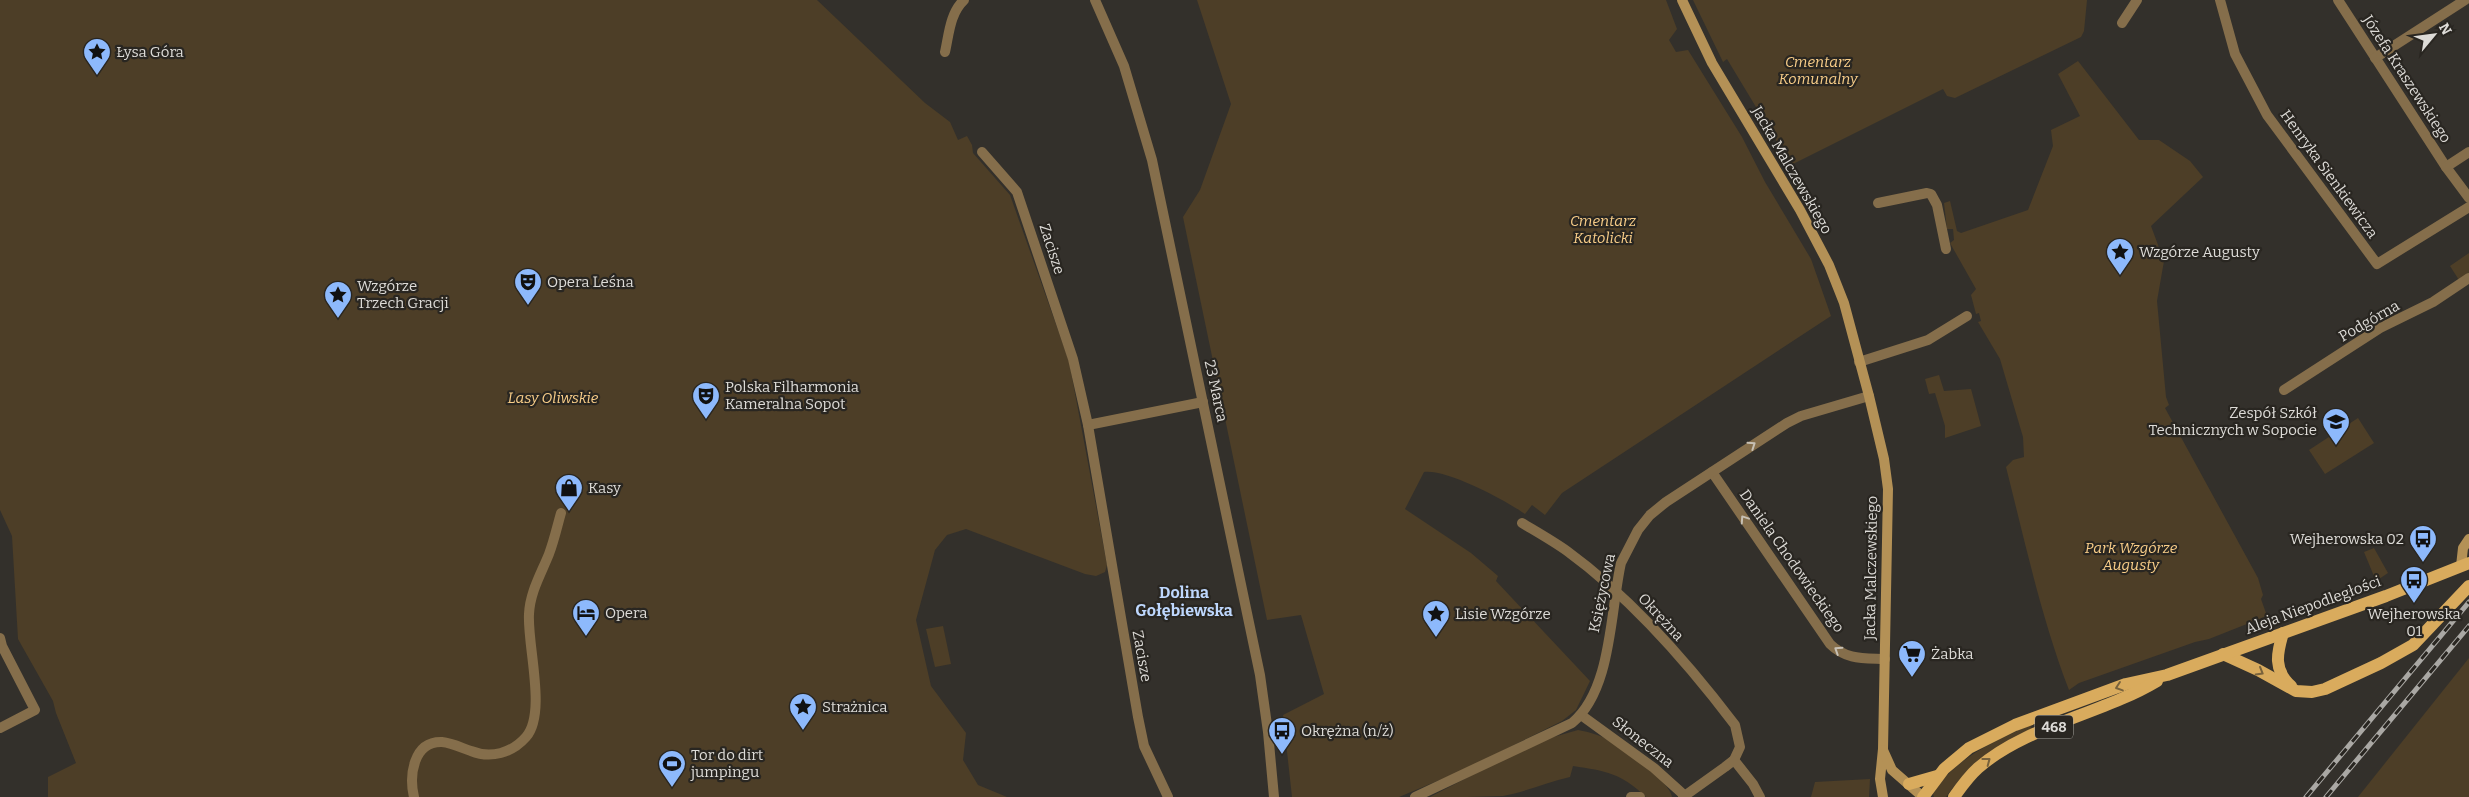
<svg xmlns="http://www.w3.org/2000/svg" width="2469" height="797" font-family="Bitter,serif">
<rect width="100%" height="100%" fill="#33302b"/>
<g fill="#4d3e27">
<path d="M0 0H817L925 103 950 122 958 140 967 136 972 145 973 153 1010 195 1069 361 1107 565 1105 572 1096 576 1085 574 966 529 947 535 935 550 916 620 931 686 966 733 963 760 978 785 1007 797H48V777L76 763 56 713 53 701 18 639 12 536 0 510Z"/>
<path d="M1197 0H1666L1677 29 1669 40 1676 52 1688 50 1742 137 1765 182 1811 259 1831 316 1562 493 1545 515 1532 505 1525 514C1505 500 1447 469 1424 472L1405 509 1471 553 1498 576 1496 581 1590 681 1576 710 1562 721 1466 769 1399 797H1292L1283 715 1324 694 1301 615 1267 620 1183 217 1200 190 1231 104Z"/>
<path d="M1693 0H2087L2084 31 2081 37 1955 98 1947 96 1943 89 1791 165 1727 59 1723 62Z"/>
<path d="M2078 61 2139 140H2159L2190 161 2203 177 2151 226 2164 261 2157 301 2166 397 2169 405 2165 408 2258 578 2263 595 2261 599 2267 616 2209 639 2195 642 2079 683 2069 690C2041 617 2025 542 2006 467L2013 460 2024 457 2023 437 2000 359 1978 322 1981 321 1979 313 1976 314 1971 295 1976 289 1950 243 1954 240 1953 229H1947L1944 203 1950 201 1957 231 1961 233 2028 210 2053 146 2051 130 2080 116 2058 74Z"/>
<path d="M2469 253V274L2459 280 2450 266Z"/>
<path d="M1939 375 1944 391 1971 389 1981 426 1945 438V426L1935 393 1929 394 1925 379Z"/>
<path d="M2358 418 2374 443 2325 474 2309 450Z"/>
<path d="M2374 548 2388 573 2376 581 2364 552Z"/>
<path d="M943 626 951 664 935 667 926 629Z"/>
<path d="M2469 658V797H2358Z"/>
<path d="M2030 725 2032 729C1994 747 1971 762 1946 797H1934L1933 794C1953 759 1995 741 2030 725Z"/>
<path d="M1578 730C1591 732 1604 737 1616 743 1628 750 1671 784 1672 797H1646C1621 773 1606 771 1573 766L1570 777C1547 782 1526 792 1503 796 1480 797 1453 797 1430 797L1536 742Z"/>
<path d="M1870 779 1869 797H1811L1815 782Z"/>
</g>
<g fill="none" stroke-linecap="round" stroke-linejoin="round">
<g stroke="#856e4b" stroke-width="10">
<path d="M1095 0 1124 66 1152 160 1260 675 1268 732 1274 797"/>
<path d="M2220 0 2235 54 2267 115 2377 264 2469 207"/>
<path d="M2338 0 2446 167 2469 198"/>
<path d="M2122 23 2137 0"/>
<path d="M945 52C949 34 950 13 964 0"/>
<path d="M2375 58 2465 0"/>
<path d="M982 152 1017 192 1073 359 1088 425 1138 717 1144 746 1168 797"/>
<path d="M2446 167 2469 152"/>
<path d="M1878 203 1927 193 1931 194 1937 205 1946 249"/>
<path d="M1859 362 1928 340 1967 316"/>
<path d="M2284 390 2380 328 2433 302 2469 278"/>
<path d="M1088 425 1203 402"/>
<path d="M1712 472 1830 644C1846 660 1864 658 1885 659"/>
<path d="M1522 523C1537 532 1553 541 1567 551 1630 597 1688 663 1735 725L1740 747 1734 760 1725 767 1683 797"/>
<path d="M0 638 2 646 35 710 0 728"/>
<path d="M1581 715 1654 768 1684 795"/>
<path d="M1734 760 1753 784 1760 797"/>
<path d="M414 797C409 776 413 741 442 742 452 743 462 748 471 751 491 759 512 753 526 737 547 713 527 645 529 614 530 592 541 574 549 554 554 541 557 527 561 513"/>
<path d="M1415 797 1572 723C1612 690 1610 612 1621 563L1638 530 1650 515 1666 502 1787 423 1801 416 1869 396"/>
<path d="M1631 797H1640"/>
</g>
<g stroke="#b49156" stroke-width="10">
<path d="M1682 0 1712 63 1800 210 1829 265 1844 303 1869 396 1884 459 1888 489 1883 749 1880 779 1883 797"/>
<path d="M2461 566 2463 548 2469 539"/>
<path d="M1883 750 1892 770 1923 797"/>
</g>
<g stroke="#d9ab5d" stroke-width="12">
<path d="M2283 633C2277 653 2273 670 2291 686"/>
<path d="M2223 654 2258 670 2296 691 2312 692 2325 689 2381 663 2413 645 2469 586"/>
<path d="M1909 784 1937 776"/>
<path d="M1923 797 1944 769 1969 748 2015 725 2126 684 2167 675 2386 596 2469 563"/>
<path d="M1954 797C1961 787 1969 776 1978 768 2026 726 2102 714 2157 681"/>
</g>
<defs>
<g id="rail">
<path d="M2306 797 2469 602"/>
<path d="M2326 797 2469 626"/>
</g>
</defs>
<use href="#rail" stroke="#aaa8a4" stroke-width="5"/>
<use href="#rail" stroke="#292621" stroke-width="3" stroke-dasharray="9" stroke-linecap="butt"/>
</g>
<defs><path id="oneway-chevron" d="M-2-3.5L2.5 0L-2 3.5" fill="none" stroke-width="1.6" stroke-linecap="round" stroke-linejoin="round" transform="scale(1.25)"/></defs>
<g stroke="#c7c0b4">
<use href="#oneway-chevron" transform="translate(1752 445) rotate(-34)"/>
<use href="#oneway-chevron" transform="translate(1744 519) rotate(-124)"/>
<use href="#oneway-chevron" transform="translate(1838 650) rotate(-147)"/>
</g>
<g stroke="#78623c">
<use href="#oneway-chevron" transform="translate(2260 672) rotate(30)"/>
<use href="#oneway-chevron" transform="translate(2119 687) rotate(161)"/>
<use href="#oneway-chevron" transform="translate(1987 761) rotate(-37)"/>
</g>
<defs>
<symbol id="sight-pin" viewBox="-11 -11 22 30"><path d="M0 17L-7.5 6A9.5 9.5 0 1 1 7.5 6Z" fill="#8db9fc" stroke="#292621"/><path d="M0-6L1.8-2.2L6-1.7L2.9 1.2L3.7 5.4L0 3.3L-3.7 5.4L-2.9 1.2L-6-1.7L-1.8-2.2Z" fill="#111"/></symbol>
<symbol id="theatre-pin" viewBox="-11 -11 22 30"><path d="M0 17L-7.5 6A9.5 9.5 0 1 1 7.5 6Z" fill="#8db9fc" stroke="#292621"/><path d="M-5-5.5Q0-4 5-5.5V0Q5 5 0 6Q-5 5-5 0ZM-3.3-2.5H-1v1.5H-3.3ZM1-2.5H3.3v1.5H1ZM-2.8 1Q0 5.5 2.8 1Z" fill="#111"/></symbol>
<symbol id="school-pin" viewBox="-11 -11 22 30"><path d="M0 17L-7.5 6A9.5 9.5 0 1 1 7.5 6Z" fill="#8db9fc" stroke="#292621"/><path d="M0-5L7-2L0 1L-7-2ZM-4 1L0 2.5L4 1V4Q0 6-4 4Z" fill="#111"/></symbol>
<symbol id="shop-pin" viewBox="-11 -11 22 30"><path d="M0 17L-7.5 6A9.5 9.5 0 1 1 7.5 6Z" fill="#8db9fc" stroke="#292621"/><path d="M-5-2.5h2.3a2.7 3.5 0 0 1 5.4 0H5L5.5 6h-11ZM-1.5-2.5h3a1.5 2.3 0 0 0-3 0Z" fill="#111"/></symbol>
<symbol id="bus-pin" viewBox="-11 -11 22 30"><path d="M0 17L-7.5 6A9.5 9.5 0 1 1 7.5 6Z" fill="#8db9fc" stroke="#292621"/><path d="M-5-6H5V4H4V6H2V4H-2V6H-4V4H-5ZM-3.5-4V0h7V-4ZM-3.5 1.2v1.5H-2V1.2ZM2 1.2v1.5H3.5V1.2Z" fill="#111"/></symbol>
<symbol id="hotel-pin" viewBox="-11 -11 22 30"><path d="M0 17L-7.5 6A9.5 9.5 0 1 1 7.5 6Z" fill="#8db9fc" stroke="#292621"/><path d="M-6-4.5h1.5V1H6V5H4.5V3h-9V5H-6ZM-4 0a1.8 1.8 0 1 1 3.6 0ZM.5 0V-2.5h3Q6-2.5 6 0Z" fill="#111"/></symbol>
<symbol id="supermarket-pin" viewBox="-11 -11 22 30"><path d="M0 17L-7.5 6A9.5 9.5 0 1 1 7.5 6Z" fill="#8db9fc" stroke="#292621"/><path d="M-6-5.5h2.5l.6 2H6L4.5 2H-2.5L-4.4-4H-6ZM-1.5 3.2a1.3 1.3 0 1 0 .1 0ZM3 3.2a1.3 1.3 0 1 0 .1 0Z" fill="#111"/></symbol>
<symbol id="stadium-pin" viewBox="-11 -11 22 30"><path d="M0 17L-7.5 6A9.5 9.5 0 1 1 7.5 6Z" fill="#8db9fc" stroke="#292621"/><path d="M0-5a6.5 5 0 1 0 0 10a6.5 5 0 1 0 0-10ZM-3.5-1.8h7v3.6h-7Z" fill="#111"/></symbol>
</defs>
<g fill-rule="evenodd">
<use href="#sight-pin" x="81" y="36" width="32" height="43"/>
<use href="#sight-pin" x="2104" y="236" width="32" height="43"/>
<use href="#theatre-pin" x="512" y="266" width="32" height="43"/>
<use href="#sight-pin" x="322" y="279" width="32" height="43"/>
<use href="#theatre-pin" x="690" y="380" width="32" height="43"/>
<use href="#school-pin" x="2320" y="406" width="32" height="43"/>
<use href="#shop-pin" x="553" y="472" width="32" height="43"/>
<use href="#bus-pin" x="2407" y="523" width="32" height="43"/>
<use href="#bus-pin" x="2398" y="564" width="32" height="43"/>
<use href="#hotel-pin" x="570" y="597" width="32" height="43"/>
<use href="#sight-pin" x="1420" y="598" width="32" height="43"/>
<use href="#supermarket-pin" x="1896" y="638" width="32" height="43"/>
<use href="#sight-pin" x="787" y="691" width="32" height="43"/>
<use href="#bus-pin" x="1266" y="715" width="32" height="43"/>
<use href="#stadium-pin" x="656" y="748" width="32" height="43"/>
</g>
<g text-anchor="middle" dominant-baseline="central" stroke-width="4.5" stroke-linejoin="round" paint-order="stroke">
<rect fill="#292621" stroke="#a7a5a0" stroke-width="1" x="2035" y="715.5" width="38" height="23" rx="4"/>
<g font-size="14" font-weight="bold" fill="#dddbd7">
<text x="2054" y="727">468</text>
</g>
<g font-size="15" fill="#dddbd7" stroke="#292621" text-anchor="start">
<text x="116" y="52">Łysa Góra</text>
<text x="2139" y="252">Wzgórze Augusty</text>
<text x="547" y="282">Opera Leśna</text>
<text x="357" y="286">Wzgórze<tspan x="357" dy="17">Trzech Gracji</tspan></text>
<text x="725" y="387">Polska Filharmonia<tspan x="725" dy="17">Kameralna Sopot</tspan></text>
<text x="2317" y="413" text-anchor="end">Zespół Szkół<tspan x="2317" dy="17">Technicznych w Sopocie</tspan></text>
<text x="588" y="488">Kasy</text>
<text x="2404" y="539" text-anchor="end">Wejherowska 02</text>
<text x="605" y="613">Opera</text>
<text x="1455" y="614">Lisie Wzgórze</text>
<text x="2414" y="614" text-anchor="middle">Wejherowska<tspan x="2414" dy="17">01</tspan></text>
<text x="1931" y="654">Żabka</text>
<text x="822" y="707">Strażnica</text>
<text x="1301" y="731">Okrężna (n/ż)</text>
<text x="691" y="755">Tor do dirt<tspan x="691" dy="17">jumpingu</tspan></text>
</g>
<g font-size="15" font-style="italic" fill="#f8cd88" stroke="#292621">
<text x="1818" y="62">Cmentarz<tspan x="1818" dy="17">Komunalny</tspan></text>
<text x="1603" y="221">Cmentarz<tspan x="1603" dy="17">Katolicki</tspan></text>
<text x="553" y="398">Lasy Oliwskie</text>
<text x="2131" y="548">Park Wzgórze<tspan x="2131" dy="17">Augusty</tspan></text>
</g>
<g font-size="15" fill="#dddbd7" stroke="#292621">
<text transform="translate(2407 79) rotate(57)">Józefa Kraszewskiego</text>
<text transform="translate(1792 170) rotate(60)">Jacka Malczewskiego</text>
<text transform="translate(2329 174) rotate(54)">Henryka Sienkiewicza</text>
<text transform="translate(1052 249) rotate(72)">Zacisze</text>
<text transform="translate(2369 321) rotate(-30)">Podgórna</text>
<text transform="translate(1216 391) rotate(78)">23 Marca</text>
<text transform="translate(1792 561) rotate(55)">Daniela Chodowieckiego</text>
<text transform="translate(1871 568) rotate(-89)">Jacka Malczewskiego</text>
<text transform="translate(1602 593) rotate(-78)">Księżycowa</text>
<text transform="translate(2313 605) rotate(-20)">Aleja Niepodległości</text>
<text transform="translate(1661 617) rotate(47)">Okrężna</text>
<text transform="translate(1142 656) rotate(80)">Zacisze</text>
<text transform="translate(1643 742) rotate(38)">Słoneczna</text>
</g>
<g font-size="16" font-weight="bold" fill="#bed7fd" stroke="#292621">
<text x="1184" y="592">Dolina<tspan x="1184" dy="18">Gołębiewska</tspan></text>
</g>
</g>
<g transform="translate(2434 35) rotate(61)" stroke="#292621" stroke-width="4" paint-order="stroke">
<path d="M0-4L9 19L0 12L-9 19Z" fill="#dddbd7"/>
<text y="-8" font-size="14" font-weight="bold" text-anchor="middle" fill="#dddbd7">N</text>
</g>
</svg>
